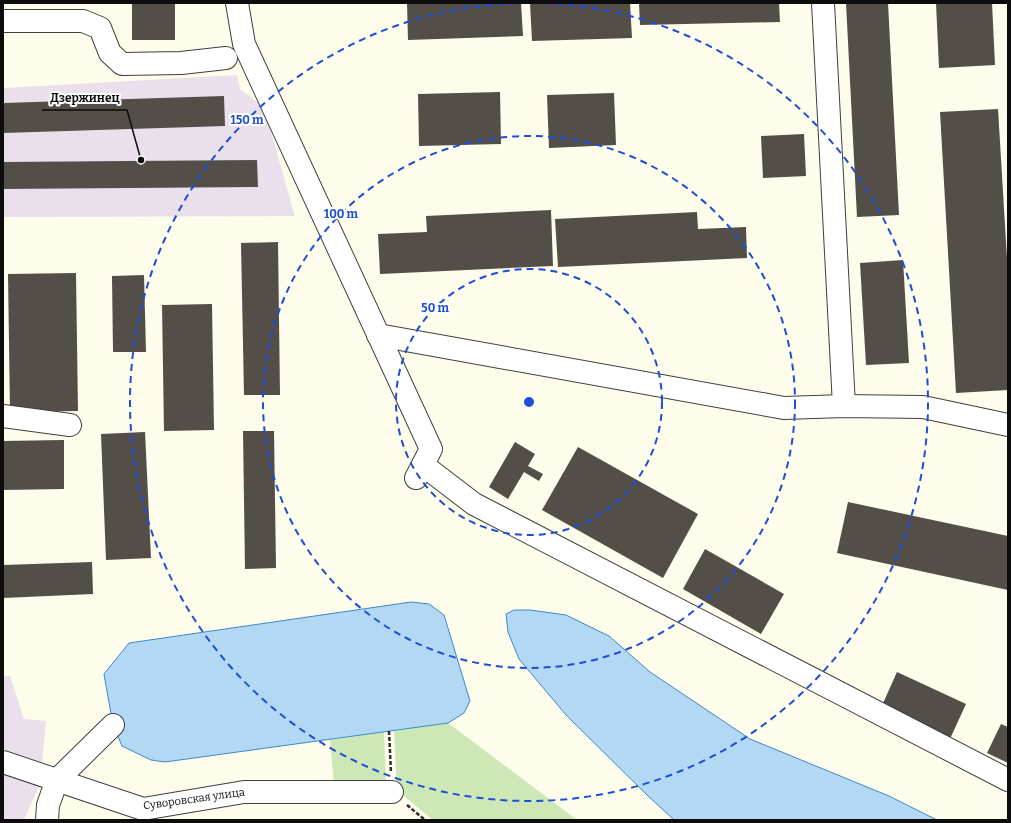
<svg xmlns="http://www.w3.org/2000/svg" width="1011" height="823" font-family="Bitter,serif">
<rect width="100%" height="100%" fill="#fefceb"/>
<g fill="#eae0eb">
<path d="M237 75 240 89 264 107 294 213V216L3 217V88Z"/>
<path d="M3 676H10L24 719 46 721 42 762 3 749Z"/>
<path d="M3 771 40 784 24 820H3Z"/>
</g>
<g fill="#cde7b7">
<path d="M448 723 577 820H433L397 790 394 731Z"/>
<path d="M384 732 386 784 334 785 330 740Z"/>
</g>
<g fill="#b2d8f4" stroke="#3c89c8">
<path d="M411 602 429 604 444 615 470 701 464 713 448 723 165 762 151 760 122 746 113 725 104 674 129 643Z"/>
<path d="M514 610H530L566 615 609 636 650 672 750 739 889 796 937 820H674L647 795 566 715 519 659 508 632 506 614Z"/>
</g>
<g fill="#544e49">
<rect x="132" y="3" width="43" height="37"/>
<path d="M407 3H521L523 36 408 40Z"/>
<path d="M530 3H630L632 38 532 41Z"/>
<path d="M639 3H779L780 22 640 25Z"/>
<path d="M846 3H888L899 215 857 217Z"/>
<path d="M936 3H992L995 65 939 68Z"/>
<path d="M500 92 501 144 419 146 418 94Z"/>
<path d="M614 93 616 145 549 148 547 95Z"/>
<path d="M224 96 225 126 3 133V103Z"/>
<path d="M998 109 1008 275V390L956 393 940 112Z"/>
<path d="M804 134 806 176 763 178 761 136Z"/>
<path d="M257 160 258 187 3 189V162Z"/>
<path d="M551 210 553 266 380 274 378 234 427 232 426 216Z"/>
<path d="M697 212 698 229 746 227 747 258 558 267 555 219Z"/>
<path d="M278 242 280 395H244L241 243Z"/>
<path d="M903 260 909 363 866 365 860 263Z"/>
<path d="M76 273 78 411 10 412 8 274Z"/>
<path d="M144 275 146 352H113L112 276Z"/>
<path d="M212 304 214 430 164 431 162 305Z"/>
<path d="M243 431H274L276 568 245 569Z"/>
<path d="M145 432 151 558 106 560 101 434Z"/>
<path d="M64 440V489L3 490V441Z"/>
<path d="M515 442 535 454 528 466 543 474 539 481 524 472 508 499 489 487Z"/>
<path d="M578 447 698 514 663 578 542 510Z"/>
<path d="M848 502 1008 536V590L837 553Z"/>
<path d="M705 549 784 594 761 634 683 589Z"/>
<path d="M92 562 93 594 3 598V565Z"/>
<path d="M897 672 966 704 949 741 880 710Z"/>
<path d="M1001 724 1008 727V763L987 753Z"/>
</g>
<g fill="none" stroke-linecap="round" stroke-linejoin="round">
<defs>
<g id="minor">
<path d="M237 3 244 44 431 449 416 478"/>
<path d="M823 3 844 406"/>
<path d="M3 21H83L100 28 110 53 122 64 181 63 226 58"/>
<path d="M378 335 784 408 844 406 923 407 1008 425"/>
<path d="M3 416 70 425"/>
<path d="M423 465 474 504 1008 780"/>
<path d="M3 762 143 809 244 792H392"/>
<path d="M47 820 48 805 57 780 113 725"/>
</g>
</defs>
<use href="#minor" stroke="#3f3f3f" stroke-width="24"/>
<g stroke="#2e2e2e" stroke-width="2.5" stroke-dasharray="4 2" stroke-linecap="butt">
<path d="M389 731 391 773"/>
<path d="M407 805 425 820"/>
</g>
<use href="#minor" stroke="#fff" stroke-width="22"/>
</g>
<g fill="none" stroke="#1d4ed8" stroke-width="2" stroke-dasharray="7 5">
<circle cx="529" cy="402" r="133"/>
<circle cx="529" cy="402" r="266"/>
<path d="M532 3A399 399 0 1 1 526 3"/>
</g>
<g text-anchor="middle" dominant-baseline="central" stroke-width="4" stroke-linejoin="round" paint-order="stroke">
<g font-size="11" fill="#0c0c0c" stroke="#fff">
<text transform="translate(194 799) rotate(-8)">Суворовская улица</text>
</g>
</g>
<circle cx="529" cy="402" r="6" fill="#1d4ed8" stroke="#fff" stroke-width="2"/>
<g font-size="12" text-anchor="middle" font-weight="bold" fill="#1d4ed8" stroke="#fff" stroke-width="4" stroke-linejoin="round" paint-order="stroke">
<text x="247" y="124">150 m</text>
<text x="341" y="218">100 m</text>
<text x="435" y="312">50 m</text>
</g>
<path fill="none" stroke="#0c0c0c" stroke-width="1.5" d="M141 160L127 110H42"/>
<circle fill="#0c0c0c" stroke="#fff" stroke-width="1.5" cx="141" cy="160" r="4"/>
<g font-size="12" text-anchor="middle" font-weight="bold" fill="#0c0c0c" stroke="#fff" stroke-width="4" stroke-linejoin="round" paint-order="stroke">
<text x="85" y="102">Дзержинец</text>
</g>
<rect width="1011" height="823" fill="none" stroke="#0c0c0c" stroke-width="8"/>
</svg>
